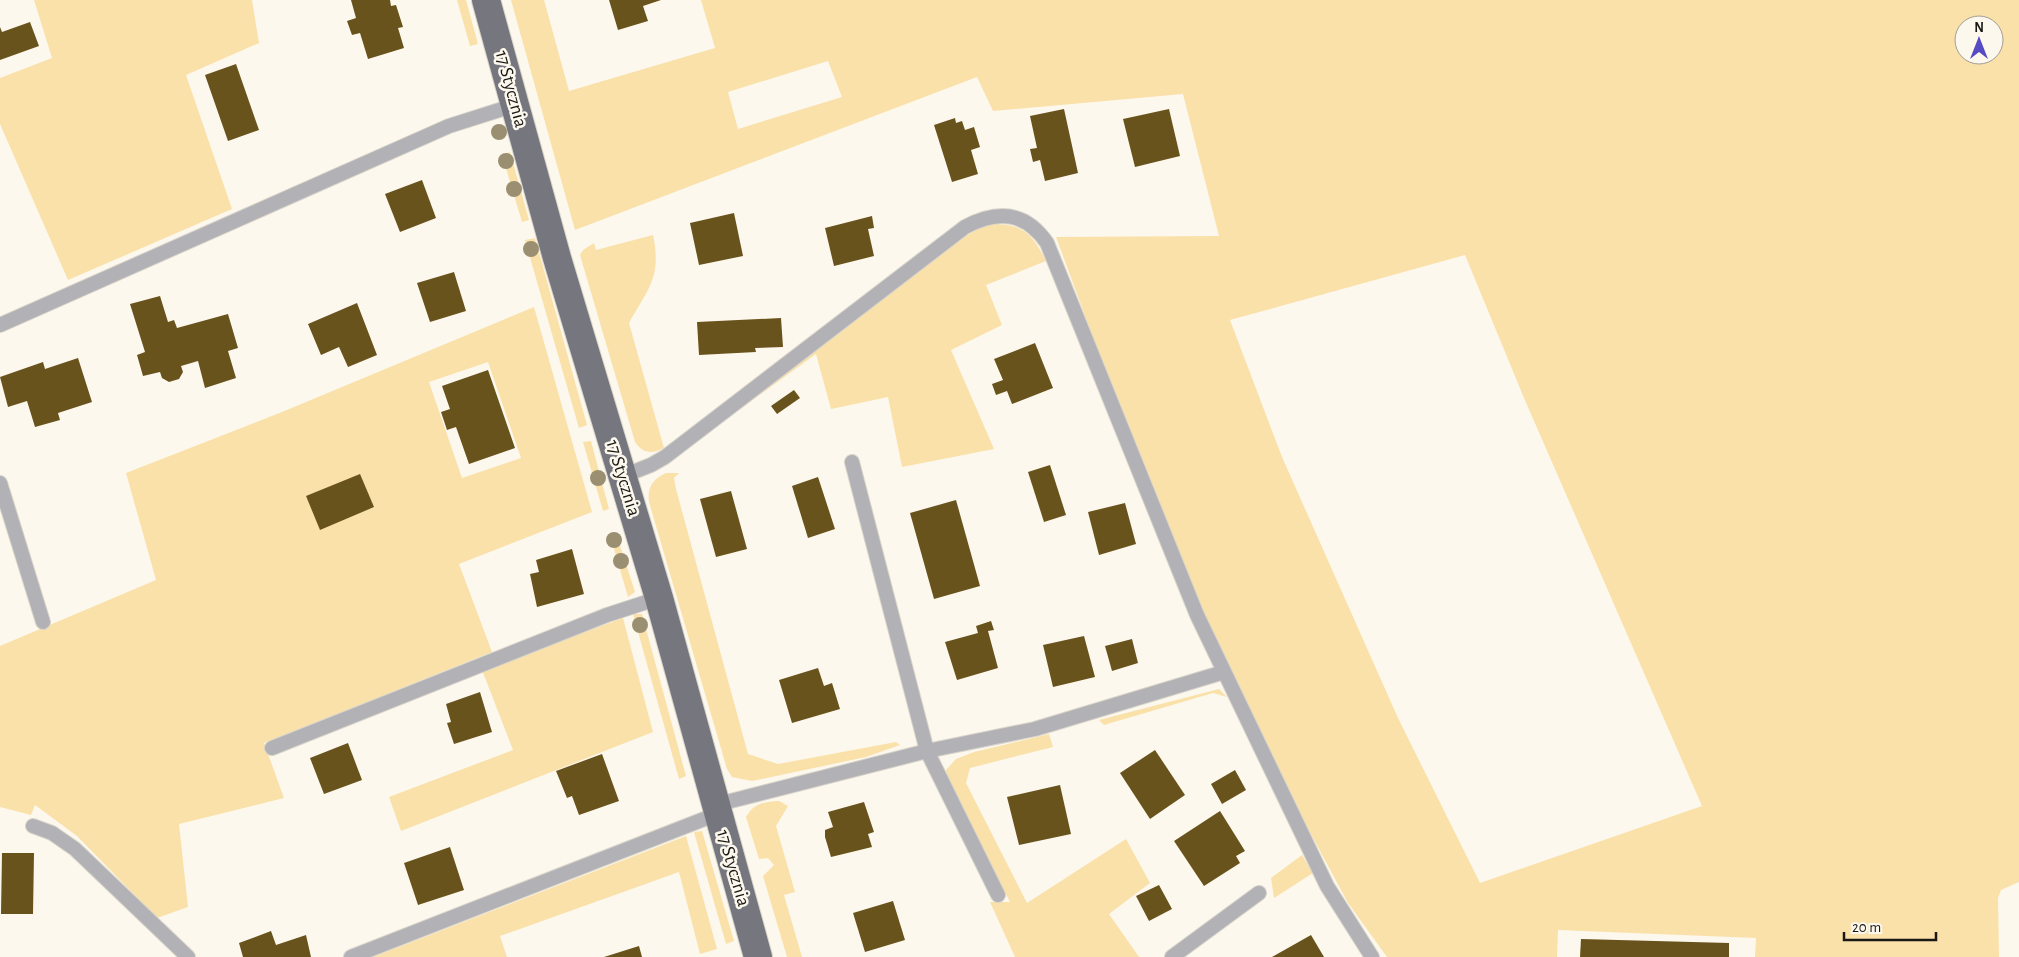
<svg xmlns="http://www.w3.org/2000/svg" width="2019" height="957" font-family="'Alegreya Sans',sans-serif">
<rect width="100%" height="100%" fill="#fdf8ed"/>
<g fill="#fae1a9" fill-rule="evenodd">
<path d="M34 0H252L259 43 186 75 232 209 68 280 0 124V78L52 58Z"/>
<path d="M457 0H466L478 44 470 46Z"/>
<path d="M511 0H544L569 91 715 48 701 0H2019V882L2001 890 1998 898 1999 957H1755L1756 938 1558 930 1557 957H1387L1348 903 1306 825 1205 618 1105 370 1056 237 1219 236 1183 94 993 111 977 77 575 230ZM1964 25H1994V55H1964ZM828 61 842 97 738 129 728 92ZM1465 255 1524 398 1702 806 1480 883 1398 718 1282 457 1230 320Z"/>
<path d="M510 152 529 220 522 222 502 155Z"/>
<path d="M993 224C1024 224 1033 235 1046 261L986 285 1002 325 951 350 994 449 902 467 888 397 831 409 816 354 691 445 959 240 981 227Z"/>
<path d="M653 235C662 277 648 289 629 323L664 448C652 454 643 454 635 442L580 255 583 250 594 243 596 250Z"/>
<path d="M535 238 587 425 579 428 525 240Z"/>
<path d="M534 307 592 512 459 564 492 652 264 743 284 798 179 824 188 907 157 918 77 836 35 805 31 815 0 807V646L156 580 126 473 282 412ZM488 362 521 458 462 478 429 382Z"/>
<path d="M591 441 609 509 603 511 583 442Z"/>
<path d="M666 473H679L674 478 676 489 748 754 778 764 896 742 900 745 866 757 752 781 732 777 727 769 649 502C647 487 653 479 666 473Z"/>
<path d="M616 533 635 592 628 597 610 535Z"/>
<path d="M633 614H642L686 776 679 779Z"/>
<path d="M623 618 653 732 401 831 389 797 513 750 482 670Z"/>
<path d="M1219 689 1227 697 1213 693 1104 725 1099 720Z"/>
<path d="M1049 734 1053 747 970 768 966 783 1027 903 1126 839 1150 883 1109 914 1139 957H1015L990 902H1010L947 778 946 770 956 759 974 752Z"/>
<path d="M779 801 788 806 776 826 795 892 784 895 802 957H787L763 876 774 865 768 858 759 859 746 817C754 803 764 802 779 801Z"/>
<path d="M702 831 734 941 726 944 694 832Z"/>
<path d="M686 836 717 949 700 954 679 872 500 936 507 957H373Z"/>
<path d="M1302 855 1313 873 1274 898 1271 878Z"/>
</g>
<g fill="#69531d">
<path d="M351 0H390L391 6 396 5 403 27 398 28 404 48 368 59 360 33 352 35 347 21 356 18Z"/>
<path d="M609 0H661L643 6 648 21 618 30Z"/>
<path d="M30 22 39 46 0 60V27L2 32Z"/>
<path d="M236 64 259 130 228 141 205 75Z"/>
<path d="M1064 109 1078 173 1045 181 1040 160 1033 162 1030 149 1037 148 1030 116Z"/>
<path d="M1169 109 1180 156 1135 167 1123 119Z"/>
<path d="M955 118 956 123 962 121 965 130 974 127 980 147 971 150 978 174 952 182 934 125Z"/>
<path d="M422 180 436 218 400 232 385 194Z"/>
<path d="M734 213 743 256 699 265 690 223Z"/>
<path d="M872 216 874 228 868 229 874 256 834 266 825 228Z"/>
<path d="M454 272 466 311 430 322 417 283Z"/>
<path d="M160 296 168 322 174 320 177 328 228 314 238 348 228 351 236 378 205 388 198 361 181 366 183 372 179 379 169 382 162 378 160 372 143 376 137 355 145 352 130 304Z"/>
<path d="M357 303 377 355 348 367 339 347 321 355 308 324Z"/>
<path d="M781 318 783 347 755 348 756 352 699 355 697 322Z"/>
<path d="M1035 343 1053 388 1012 404 1007 391 996 395 992 384 1003 380 994 359Z"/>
<path d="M78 358 92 402 58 413 60 420 35 427 27 401 8 407 0 377 43 362 45 369Z"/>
<path d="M488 370 515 448 469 464 456 427 447 430 441 412 450 409 442 386Z"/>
<path d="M794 390 800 398 777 414 771 406Z"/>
<path d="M1050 465 1066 515 1044 522 1028 472Z"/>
<path d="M360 474 374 507 320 530 306 496Z"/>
<path d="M818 477 835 529 808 538 792 486Z"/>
<path d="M731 491 747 549 716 557 700 499Z"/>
<path d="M956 500 980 586 934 599 910 513Z"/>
<path d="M1125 503 1136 544 1099 555 1088 512Z"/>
<path d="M572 549 584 594 537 607 530 574 539 572 536 560Z"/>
<path d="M991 621 994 630 988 631 998 668 957 680 945 642 978 633 976 626Z"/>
<path d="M1084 636 1095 677 1053 687 1043 645Z"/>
<path d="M1132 639 1138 663 1112 671 1105 646Z"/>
<path d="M818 668 824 686 832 683 840 709 792 723 779 680Z"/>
<path d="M480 692 492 732 454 744 447 723 451 722 446 704Z"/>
<path d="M348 743 362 780 324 794 310 758Z"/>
<path d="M1155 750 1185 795 1150 819 1120 773Z"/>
<path d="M602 754 619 801 579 815 572 796 567 798 556 771Z"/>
<path d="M1235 770 1246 790 1222 804 1211 784Z"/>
<path d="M1060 785 1071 834 1019 845 1007 797Z"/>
<path d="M864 802 874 832 868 834 872 847 831 857 825 837V830L833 827 828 812Z"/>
<path d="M1220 811 1245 851 1236 856 1240 863 1204 886 1174 841Z"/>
<path d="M450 847 464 890 418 905 404 863Z"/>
<path d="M2 853H34L33 914H1Z"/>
<path d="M1159 885 1172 909 1149 921 1136 896Z"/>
<path d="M893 901 905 940 865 952 853 913Z"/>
<path d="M271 931 276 945 306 935 311 957H243L239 943Z"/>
<path d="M1311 935 1324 957H1272Z"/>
<path d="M1581 939 1729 943V957H1580Z"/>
<path d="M639 946 642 957H604Z"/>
</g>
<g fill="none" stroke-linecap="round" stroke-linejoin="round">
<defs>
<g id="lane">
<path d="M0 325 449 126 515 105"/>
<path d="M852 462 927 751 998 895"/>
<path d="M623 476 651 465 665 457 965 227C997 210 1025 211 1047 243L1197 615 1327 886 1372 957"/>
<path d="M0 483 43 622"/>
<path d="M272 748 607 615 659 598"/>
<path d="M715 805 927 751 1035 729 1224 672"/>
<path d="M33 826 52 833 75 849 188 957"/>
<path d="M351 957 717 814"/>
<path d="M1172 957 1259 893"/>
</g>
<path id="primary" d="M486 0 557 258 659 598 758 957"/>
</defs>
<use href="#lane" stroke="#d9d4ca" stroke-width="16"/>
<use href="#primary" stroke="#d9d4ca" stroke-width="30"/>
<use href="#lane" stroke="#b1b1b6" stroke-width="14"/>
<use href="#primary" stroke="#75767e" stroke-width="28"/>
</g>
<g fill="#9b8f72">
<circle cx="499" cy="132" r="8"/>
<circle cx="506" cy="161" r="8"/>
<circle cx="514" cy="189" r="8"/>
<circle cx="531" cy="249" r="8"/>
<circle cx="598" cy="478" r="8"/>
<circle cx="614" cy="540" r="8"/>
<circle cx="621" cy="561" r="8"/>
<circle cx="640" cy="625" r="8"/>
</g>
<g text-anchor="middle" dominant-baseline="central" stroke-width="5" stroke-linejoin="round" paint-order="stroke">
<g font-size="19" fill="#1a1814" stroke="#fdf8ed">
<text transform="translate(511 89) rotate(75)">17 Stycznia</text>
<text transform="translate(623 478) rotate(73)">17 Stycznia</text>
<text transform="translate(733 868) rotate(74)">17 Stycznia</text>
</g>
</g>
<g transform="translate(1979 40)"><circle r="24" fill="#fdf8ed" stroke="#a29e96"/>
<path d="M0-4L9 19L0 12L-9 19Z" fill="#564bc3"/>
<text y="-8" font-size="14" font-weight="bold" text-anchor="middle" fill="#1a1814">N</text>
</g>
<path d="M1844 932v8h92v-8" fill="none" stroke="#1a1814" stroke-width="2.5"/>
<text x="1852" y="932" font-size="15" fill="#1a1814" stroke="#fdf8ed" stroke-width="4" paint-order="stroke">20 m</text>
</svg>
